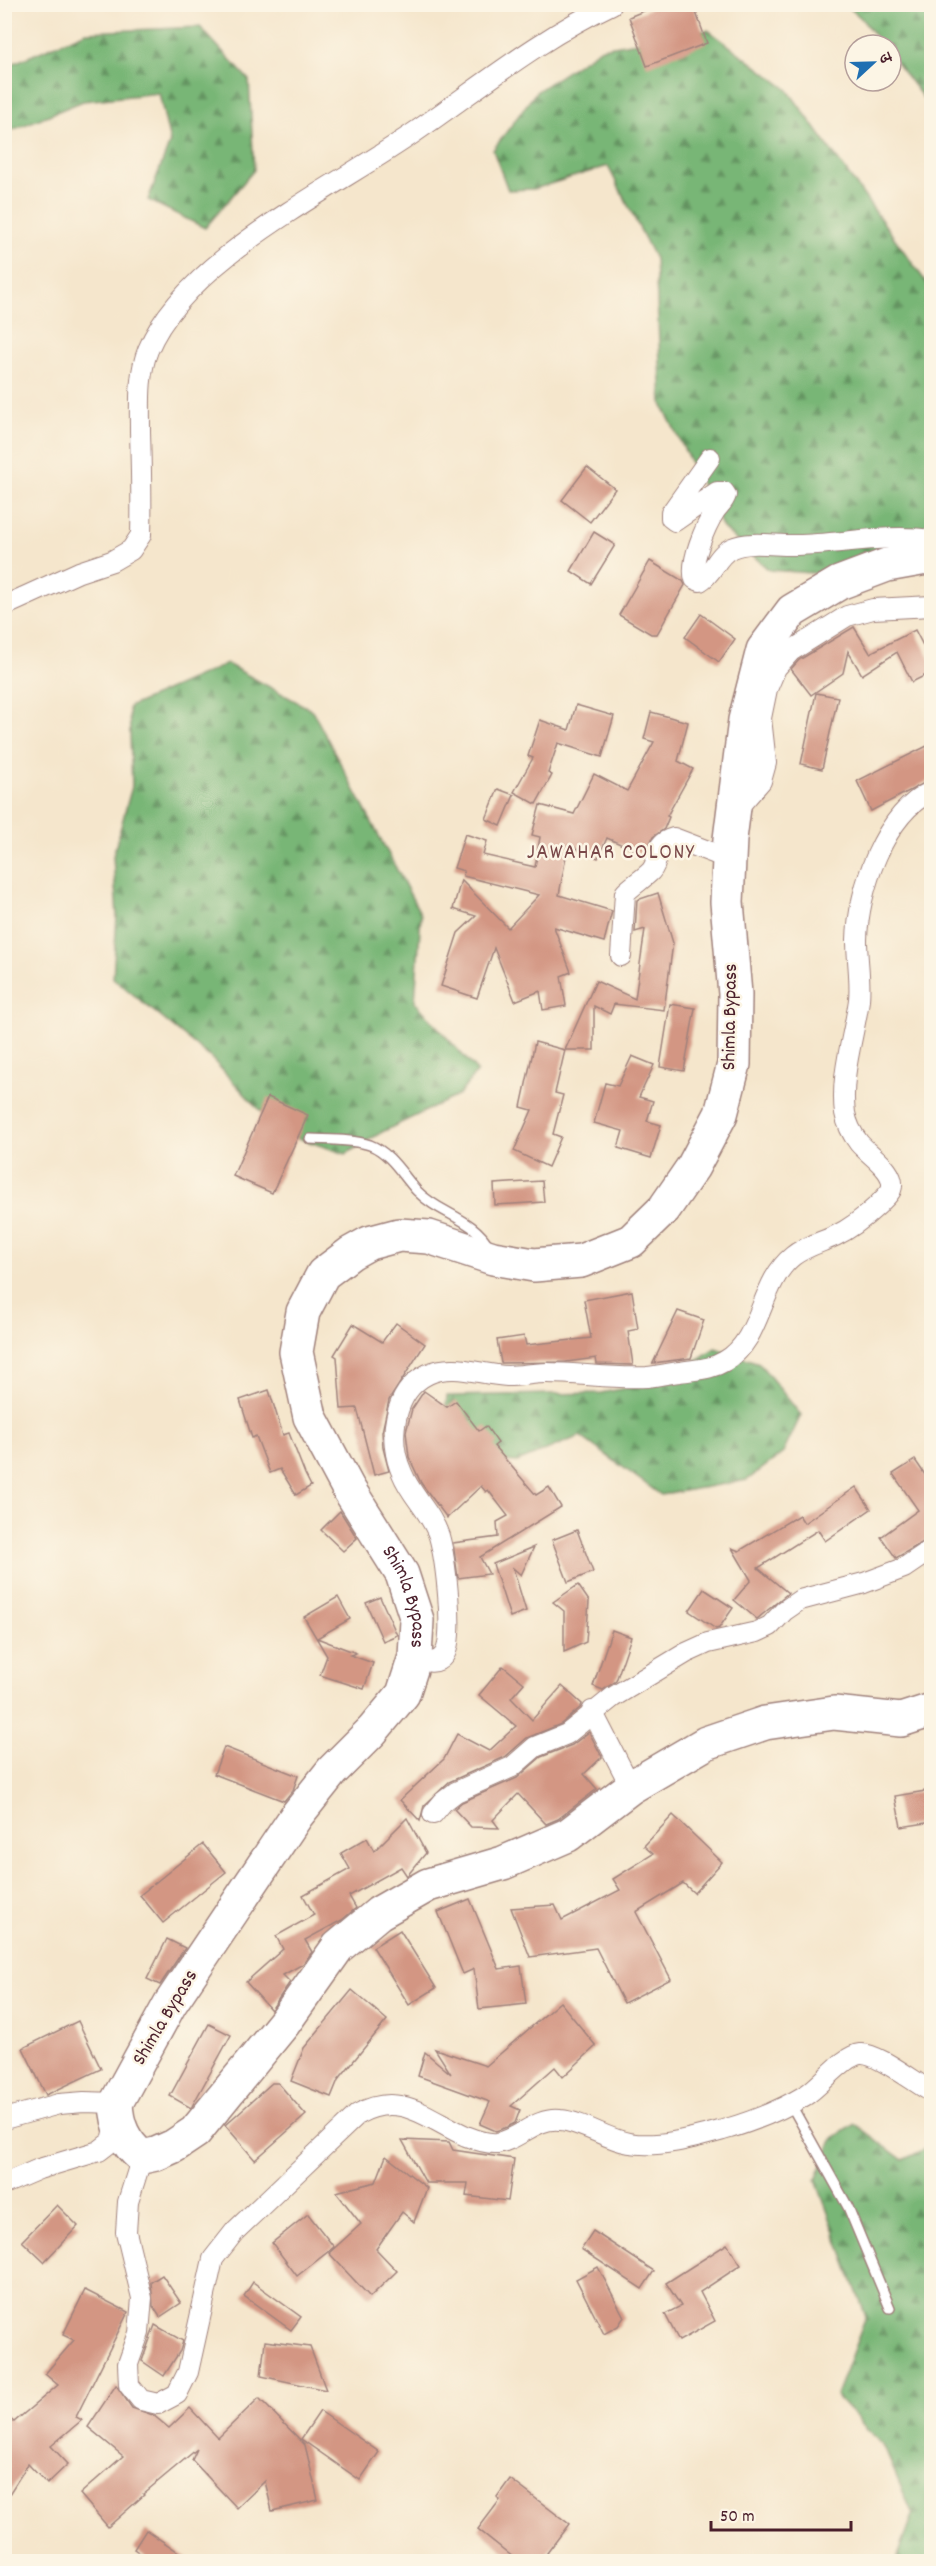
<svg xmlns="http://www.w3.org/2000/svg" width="936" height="2566" font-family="Dekko,'Playpen Sans Deva',sans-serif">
<defs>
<pattern id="forest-firs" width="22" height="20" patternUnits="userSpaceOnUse" patternTransform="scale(1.5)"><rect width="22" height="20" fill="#78b676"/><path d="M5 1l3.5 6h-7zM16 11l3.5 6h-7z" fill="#649361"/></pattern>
</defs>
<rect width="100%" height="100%" fill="#fcf5e5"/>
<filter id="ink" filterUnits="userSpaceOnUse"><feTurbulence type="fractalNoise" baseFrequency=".0167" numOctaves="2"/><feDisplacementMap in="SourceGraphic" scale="12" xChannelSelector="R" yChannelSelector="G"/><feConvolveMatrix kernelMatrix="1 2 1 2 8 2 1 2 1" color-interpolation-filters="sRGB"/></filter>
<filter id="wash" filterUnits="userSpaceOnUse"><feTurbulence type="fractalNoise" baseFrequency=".008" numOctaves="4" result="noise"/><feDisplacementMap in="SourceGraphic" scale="24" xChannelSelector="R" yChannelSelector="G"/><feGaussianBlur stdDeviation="1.35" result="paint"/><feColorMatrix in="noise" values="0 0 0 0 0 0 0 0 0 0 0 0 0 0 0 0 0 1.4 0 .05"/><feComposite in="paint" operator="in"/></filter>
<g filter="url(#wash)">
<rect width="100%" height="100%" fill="#f5e6cc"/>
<g fill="url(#forest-firs)" stroke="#616a50" stroke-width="1.5">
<path d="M846 5H931V108L891 56V45H882L861 18Z"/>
<path d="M200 27 249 80 254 170 205 228 148 200 170 142 159 93 83 101 5 133V67L86 32Z"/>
<path d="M708 30 787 89 931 289V539L855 576 769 570 723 528 662 404 655 259 608 166 534 189 508 190 493 150 536 92 602 48Z"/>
<path d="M227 664 312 710 421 915 415 1002 477 1071 459 1095 382 1132 346 1154 280 1132 211 1058 113 978 117 916 113 856 132 786 129 707Z"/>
<path d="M715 1348 759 1363 801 1415 783 1453 747 1480 661 1495 580 1436 517 1462 474 1458 444 1424 447 1396 601 1393 666 1380Z"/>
<path d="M855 2124 903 2160 931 2146V2561H896L913 2515 884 2447 836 2395 866 2317 816 2180 833 2138Z"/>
</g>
<g id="blocks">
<g fill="#d39683">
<path d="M661 4H693L707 43 647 66 629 17Z"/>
<path d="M587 467 615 489 590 522 562 500Z"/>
<path d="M594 532 615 545 591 584 571 571Z"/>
<path d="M650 561 683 581 685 585 657 634H651L619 615Z"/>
<path d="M701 614 735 639 719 662 685 637Z"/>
<path d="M854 627 870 653 915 630 932 663V672L912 682 897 652 862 675 848 651 843 673 811 695 791 669 799 660Z"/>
<path d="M816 693 838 697 822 769 801 764Z"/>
<path d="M576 705 614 716 602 757 558 743 548 773 552 775 536 804 514 792 533 758 528 756 540 720 569 730Z"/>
<path d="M651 712 688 722 678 761 693 769 667 816 669 817 664 829 653 837 645 855 607 838 598 858 568 845 559 895 612 911 604 942 554 927 571 972 561 976 566 1006 543 1010 540 991 515 1001 494 948 477 998 441 986 458 933 476 916 453 909 461 880 508 928 539 895 463 876 464 871 454 868 465 834 487 841 483 855 535 867 540 837 532 835 540 805 574 814 594 774 627 791 654 742 644 739Z"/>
<path d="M927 746 932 756V779L871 811 857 781Z"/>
<path d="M498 789 514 795 501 826 486 819Z"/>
<path d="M658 893 673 943 664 1010 614 1004 610 1014 594 1006V1050H565L555 1093 563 1095 553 1134 561 1137 548 1167 514 1151 532 1110 521 1107 535 1042 565 1050 596 981 635 999 645 929 635 932 637 900Z"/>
<path d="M670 1004 695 1008 684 1071 660 1067Z"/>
<path d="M632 1056 654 1065 639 1097 653 1101 647 1121 661 1125 651 1158 618 1148 623 1131 594 1123 605 1083 618 1086Z"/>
<path d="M268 1097 308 1115 272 1193 233 1176Z"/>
<path d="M542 1181 544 1202 495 1205 494 1184Z"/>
<path d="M632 1291 638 1329 628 1331 633 1365 597 1364 596 1358 566 1362 501 1363 497 1340 524 1336 526 1345 591 1338 584 1300Z"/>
<path d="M678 1311 704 1320 691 1358 653 1363Z"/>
<path d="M396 1323 425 1344 389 1400 382 1432 383 1448 389 1471 374 1475 357 1408 341 1409 337 1357 334 1355 353 1324 382 1342Z"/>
<path d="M269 1390 283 1435 289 1433 305 1474 311 1486 296 1495 280 1469 270 1473 256 1436 252 1438 240 1400Z"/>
<path d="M424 1391 447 1407 456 1401 479 1431 486 1426 498 1443 494 1446 536 1495 549 1487 561 1507 480 1557 489 1574 458 1578 453 1543 498 1537 497 1522 508 1516 488 1490 486 1492 481 1486 447 1518 421 1483 409 1457 406 1432 412 1409Z"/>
<path d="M915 1460 932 1485V1537L896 1558 881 1537 918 1510 893 1474Z"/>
<path d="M856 1487 871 1509 825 1541 818 1530 758 1568 788 1593 757 1619 734 1600 751 1580 732 1548 739 1551 799 1515 804 1523Z"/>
<path d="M340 1511 357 1538 343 1551 321 1530Z"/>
<path d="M577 1530 593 1572 568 1582 552 1540Z"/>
<path d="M534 1547 521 1575 513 1568 526 1611 510 1617 493 1564Z"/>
<path d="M578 1585 589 1601 586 1642 564 1652V1611L553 1602Z"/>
<path d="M704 1589 733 1608 719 1628 716 1629 689 1611Z"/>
<path d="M338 1597 350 1619 317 1638 356 1653 350 1655 373 1663 364 1689 320 1675 327 1656 304 1617Z"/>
<path d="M380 1597 397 1635 383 1641 366 1603Z"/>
<path d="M612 1630 631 1637 616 1681 603 1690 593 1686Z"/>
<path d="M503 1666 524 1683 511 1698 532 1720 562 1686 582 1704 581 1707 561 1724 527 1738 505 1757 449 1782 424 1806 420 1821 400 1800 444 1759 457 1734 489 1751 516 1726 479 1695Z"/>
<path d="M589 1732 602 1757 584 1774 597 1789 558 1819 546 1824 518 1794 493 1820 499 1828 471 1827 454 1809 462 1802 517 1778 541 1757 572 1745Z"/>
<path d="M224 1747 298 1776 293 1790 284 1801 214 1774Z"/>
<path d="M932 1790V1822L901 1827 895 1796Z"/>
<path d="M673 1815 722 1862 694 1893 683 1883 636 1912 671 1979 624 2003 596 1948 530 1957 511 1908 555 1905 562 1920 620 1890 613 1879 653 1854 644 1846Z"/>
<path d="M407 1818 426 1853 407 1876 401 1867 349 1896 356 1908 342 1920 305 1940 312 1952 303 1964 283 1975 290 1982 271 2010 246 1982 283 1949 276 1936 314 1915 303 1895 350 1869 341 1853 367 1838 374 1851Z"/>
<path d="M203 1844 226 1872 163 1923 140 1895Z"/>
<path d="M470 1899 499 1969 521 1966 526 2004 479 2009 474 1969 463 1974 438 1912Z"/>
<path d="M400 1930 436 1988 409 2005 373 1947Z"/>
<path d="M167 1939 185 1948 160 1985 147 1979Z"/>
<path d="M352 1990 387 2020 338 2080 331 2097 291 2081 304 2048Z"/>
<path d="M560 2002 596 2046 563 2077 555 2067 511 2106 520 2110 515 2123 507 2127 496 2131 480 2124 490 2102 418 2076 425 2052 451 2074 435 2049 486 2066Z"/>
<path d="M78 2021 101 2069 46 2095 23 2048Z"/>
<path d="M209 2024 231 2035 191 2108 170 2096Z"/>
<path d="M272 2083H278L306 2115 255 2160 225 2125Z"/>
<path d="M402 2140 449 2142 453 2150 514 2159 508 2201 466 2196 468 2183H426Z"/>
<path d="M386 2156 427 2188 414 2222 402 2212 376 2249 397 2271 370 2297 329 2253 361 2224 336 2192 376 2182Z"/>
<path d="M57 2205 78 2226 44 2262 22 2241Z"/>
<path d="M308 2214 334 2247 297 2276 272 2243Z"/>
<path d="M593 2231 654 2271 642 2289 581 2249Z"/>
<path d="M727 2244 741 2265 700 2292 715 2321 679 2341 665 2314 681 2306 666 2283Z"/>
<path d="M598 2267 624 2317 618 2326 604 2334 576 2279Z"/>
<path d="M162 2275 181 2303 160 2317 153 2306 151 2282Z"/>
<path d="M253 2282 301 2317 291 2330 244 2296Z"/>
<path d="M85 2290 128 2312 76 2417 82 2420 51 2446 68 2464 47 2484 28 2464 4 2502V2414L14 2422 58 2385 45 2374 74 2340 63 2335Z"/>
<path d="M155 2325 183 2341 180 2351 164 2376 142 2361Z"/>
<path d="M265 2341 310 2347 326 2390 261 2376Z"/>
<path d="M116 2385 132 2408 153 2415 169 2428 190 2408 218 2438 259 2398 305 2445 318 2500 272 2511 265 2481 237 2508 192 2460 197 2449 143 2494 144 2495 108 2527 80 2494 123 2456 88 2427Z"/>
<path d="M320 2411 379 2452 360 2480 301 2439Z"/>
<path d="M510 2479 569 2524 547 2553 557 2562H519L478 2529 500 2500 497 2497Z"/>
<path d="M146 2530 193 2562H153L134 2549Z"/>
</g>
</g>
</g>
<g filter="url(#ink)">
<use href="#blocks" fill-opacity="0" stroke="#a0827c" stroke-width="1.5"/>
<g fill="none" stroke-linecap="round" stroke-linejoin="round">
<defs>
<g id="lane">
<path d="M310 1139C329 1140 352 1139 370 1145 391 1153 403 1176 417 1191 439 1214 474 1218 489 1247"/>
<path d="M790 2103 848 2207 890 2308"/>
</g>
<g id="street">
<path d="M710 458 671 513V518L675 521 717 492H724L726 495C724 502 719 505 715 511 706 525 689 563 695 579L700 581C714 573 716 555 732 548 751 540 776 546 797 545 842 544 886 534 932 540"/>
<path d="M4 606 79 572 112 561 131 550 141 535C142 500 141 465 140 431 140 404 138 375 148 350 186 258 335 188 415 132 479 88 540 38 612 4"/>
<path d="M734 812 761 781 766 763 761 718 767 689 776 668 791 651 847 616 873 609 932 606"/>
<path d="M621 956 625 893C633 885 643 879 651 871 662 858 651 844 674 838L729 859"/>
<path d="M415 1657C425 1661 436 1666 444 1655 456 1639 445 1557 439 1536 431 1512 411 1496 402 1473 387 1440 393 1391 428 1374 453 1362 481 1375 507 1376 520 1376 534 1373 547 1373 580 1373 614 1379 647 1377 658 1376 669 1373 680 1372 697 1369 710 1370 725 1361 763 1339 759 1283 793 1256 804 1247 822 1242 835 1236 852 1228 864 1218 878 1205 882 1200 888 1196 891 1190 898 1172 869 1155 859 1143 852 1134 847 1124 845 1113 840 1076 854 1036 859 1000 861 980 857 960 857 940 858 891 884 813 932 791"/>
<path d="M592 1711 631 1787"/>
<path d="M433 1814 443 1802 456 1792 512 1767 535 1747 567 1734 613 1697 686 1653 708 1643 757 1632 770 1626 784 1611 800 1600 864 1583 904 1568 932 1549"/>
<path d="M4 2119 59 2104 84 2102 116 2103"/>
<path d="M142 2157 128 2202 126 2232 142 2298 139 2333 128 2364 129 2385 141 2400 158 2404 177 2394 188 2372 213 2259 235 2231 358 2114C400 2090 428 2119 466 2136 476 2140 487 2144 497 2143 519 2140 536 2117 560 2120 584 2122 605 2139 629 2143 659 2148 694 2138 723 2130 751 2122 781 2110 806 2095 822 2085 843 2056 860 2054 877 2052 915 2083 932 2092"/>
<path d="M4 2184 39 2169 99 2151 112 2141 117 2121"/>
</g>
<g id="highway">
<path id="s1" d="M932 557 887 565 839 583 792 611 763 650 745 720 730 839 727 902 735 994 734 1064 721 1114 693 1167 664 1209 631 1241 581 1261 534 1265 493 1258 429 1237 399 1235 369 1243 351 1253 323 1274 303 1312 296 1352 310 1417 348 1488 402 1574 417 1620 415 1657 403 1694 372 1731 332 1771 297 1815 170 2004 116 2103C117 2126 124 2142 142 2157L156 2154 174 2146 195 2132 284 2023 338 1947 379 1913 428 1885 503 1863 568 1835 631 1787 706 1743 765 1723 834 1713 901 1720 932 1710"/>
</g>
</defs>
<use href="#lane" stroke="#a0827c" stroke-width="12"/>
<use href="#street" stroke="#a0827c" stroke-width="22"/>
<use href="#highway" stroke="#a0827c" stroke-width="36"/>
<use href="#lane" stroke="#fff" stroke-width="9"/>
<use href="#street" stroke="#fff" stroke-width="20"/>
<use href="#highway" stroke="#fff" stroke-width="33"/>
</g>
</g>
<g text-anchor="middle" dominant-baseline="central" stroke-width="5" stroke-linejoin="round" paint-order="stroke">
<g font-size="20" fill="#4a1f2b" stroke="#fcf5e5">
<text transform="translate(731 1017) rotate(-89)">Shimla Bypass</text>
<text stroke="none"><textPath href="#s1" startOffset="1508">Shimla Bypass</textPath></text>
<text transform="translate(166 2018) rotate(-59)">Shimla Bypass</text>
</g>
<g font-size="22" letter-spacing="1.5" fill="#7a494a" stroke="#fcf5e5">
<text x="611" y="853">JAWAHAR COLONY</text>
</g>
</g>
<rect width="936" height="2566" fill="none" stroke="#fcf5e5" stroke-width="24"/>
<g transform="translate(873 63) rotate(68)"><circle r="28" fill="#fcf5e5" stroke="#b59f9b" stroke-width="1.5"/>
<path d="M0-4.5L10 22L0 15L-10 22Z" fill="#1f6fb2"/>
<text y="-9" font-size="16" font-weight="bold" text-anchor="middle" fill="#4a1f2b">उ</text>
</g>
<path d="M711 2521v9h140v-9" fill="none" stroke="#4a1f2b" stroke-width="3"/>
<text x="720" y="2521" font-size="18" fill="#4a1f2b" stroke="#fcf5e5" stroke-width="4.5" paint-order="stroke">50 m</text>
</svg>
